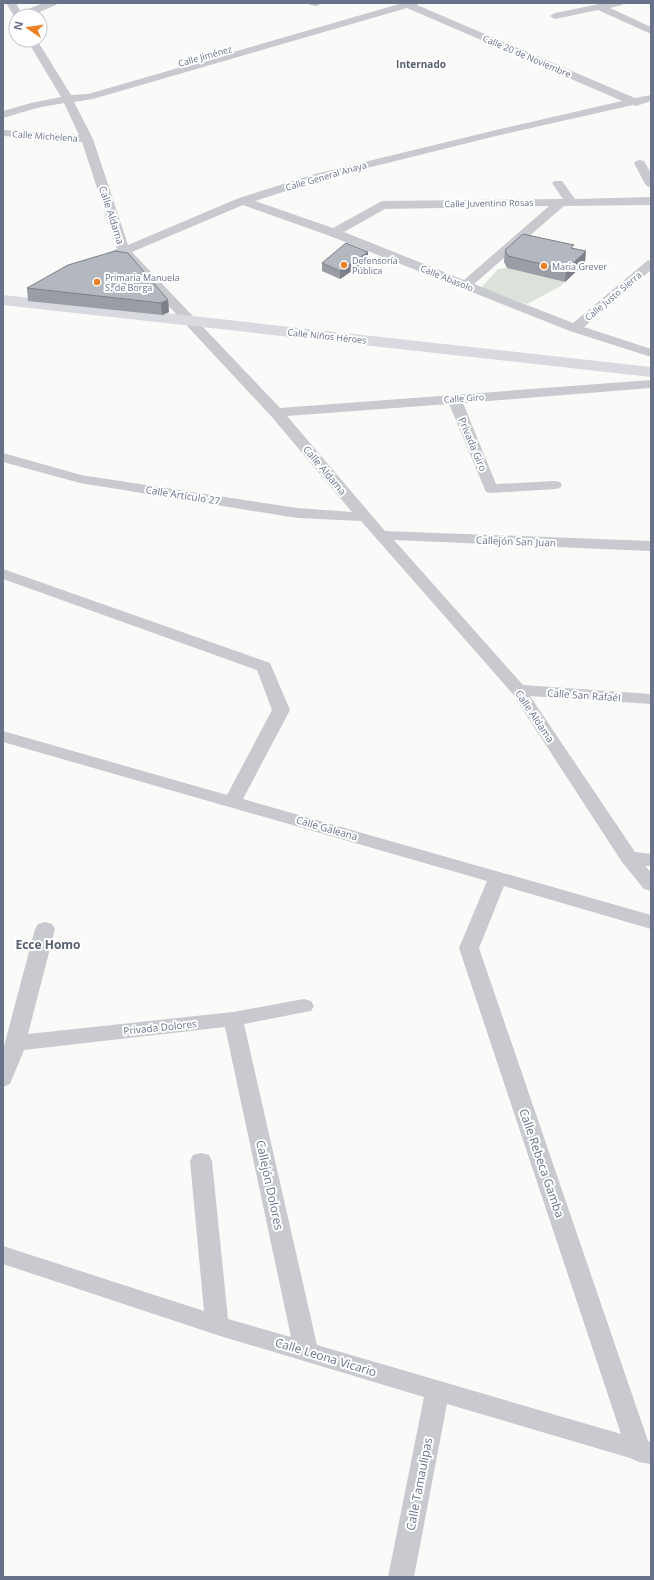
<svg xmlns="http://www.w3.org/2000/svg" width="654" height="1580" font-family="'Open Sans',sans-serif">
<rect width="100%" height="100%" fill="#fafaf8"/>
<path fill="#dae2d9" d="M507 268 565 282 561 286 527 304 481 288 498 269Z"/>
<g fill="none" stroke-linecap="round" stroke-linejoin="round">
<g fill="#c8cacf" fill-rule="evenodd">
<path d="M6 3H16L21 12 43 3H57L56 5 30 16H16V19Z"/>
<path d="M309 3H322L317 6 310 5Z"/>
<path d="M398 3H420L417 5 635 98 651 95V101L636 106 633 105 496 136 323 179 255 201 333 228 382 201 563 199 552 183 554 181H562L575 199 651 197V205L564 206 474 284 573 323 647 261 651 260V270L584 327 651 349V357L570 331 330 236 243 205 132 252 280 408 651 380V388L463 403 496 484 555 481 560 482 562 485 560 488 555 489 491 493 486 492 449 404 287 416 385 531 651 541V551L394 540 523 685 651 694V704L530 696 635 852 651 854V866H645L651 872V891L644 889 622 862 512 693 361 521 297 518 80 483 3 462V453L81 475 297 508 352 512 271 416 122 256 114 259 110 258 108 255 110 252 117 249 82 142 3 136V130L79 135 64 103 37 108 3 118V111L31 103 61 97 27 40H37L71 95 88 94 399 4ZM407 8 622 101 496 130 315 174 239 198 128 245 93 139 74 102 93 99ZM549 206 464 280 344 232 385 209Z"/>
<path d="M604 3H623L622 5 610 8 651 27V34L598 10 555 19 550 16 555 13Z"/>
<path d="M640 160 644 161 651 173V188L647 186 645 184 634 163 636 161Z"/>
<path d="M3 569 270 663 290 710 243 799 651 915V929L504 886 479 948 648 1441 651 1442V1464L639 1462 630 1458 447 1404 414 1577H388L424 1397 217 1335 3 1264V1246L204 1311 190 1161 193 1155 201 1153 209 1155 212 1161 228 1319 291 1337 225 1027 24 1050 10 1084 3 1087V1050L35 929 38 924 45 922 52 924 55 929 28 1034 233 1012 304 999 311 1001 314 1006 311 1011 244 1024 317 1345 621 1434 459 948 487 881 3 742V731L227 795 272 710 257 670 3 579Z"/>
</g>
<path fill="#d8dae0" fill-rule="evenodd" d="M3 295 651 367V377L3 305Z"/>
</g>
<g fill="#9a9da5">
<path d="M574 248 585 263 565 282 507 268 504 262 505 250Z"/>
<path d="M368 260 340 279 322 271V263Z"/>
<path d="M27 288 168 300 169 312 162 315 28 301Z"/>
</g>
<g fill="#7d8086">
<path d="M586 251 585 263 565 282 566 270Z"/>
<path d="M368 252V260L340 279V271Z"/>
<path d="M168 300 169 312 162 315 161 303Z"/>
</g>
<g fill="#b3b7c0" stroke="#7d8086">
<path d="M523 234 574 245 571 248 586 251 566 270 508 256 505 250Z"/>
<path d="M346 243 368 252 340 271 322 263Z"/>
<path d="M115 251 128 253 168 300 161 303 27 288 68 265Z"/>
</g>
<g fill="#eb8027" stroke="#fff" stroke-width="1.5">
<circle cx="344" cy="265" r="4"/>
<circle cx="544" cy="266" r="4"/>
<circle cx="97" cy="282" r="4"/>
</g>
<g text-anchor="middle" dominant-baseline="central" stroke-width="4" stroke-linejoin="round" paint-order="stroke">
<g font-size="9" fill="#68738a" stroke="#fff">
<text transform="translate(205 56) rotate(-16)">Calle Jiménez</text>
<text transform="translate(527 56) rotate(23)">Calle 20 de Noviembre</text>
<text transform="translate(45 136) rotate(4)">Calle Michelena</text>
<text transform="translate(326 176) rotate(-16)">Calle General Anaya</text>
<text transform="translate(489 203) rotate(-1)">Calle Juventino Rosas</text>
<text transform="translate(447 278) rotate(22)">Calle Abasolo</text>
<text transform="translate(613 296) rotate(-40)">Calle Justo Sierra</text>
<text transform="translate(327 336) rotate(6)">Calle Niños Héroes</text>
<text transform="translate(464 398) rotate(-4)">Calle Giro</text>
</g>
<g font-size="9" fill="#68738a" stroke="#fff" text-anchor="start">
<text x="352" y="260">Defensoría<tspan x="352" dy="10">Pública</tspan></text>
<text x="552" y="266">Maria Grever</text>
<text x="105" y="277">Primaria Manuela<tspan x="105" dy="10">S. de Borga</tspan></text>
</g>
<g font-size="10" font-weight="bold" fill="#565e6f" stroke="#fff">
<text x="421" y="64">Internado</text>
</g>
<g font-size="10" fill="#68738a" stroke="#fff">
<text transform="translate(112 215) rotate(72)">Calle Aldama</text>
<text transform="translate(473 444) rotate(67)">Privada Giro</text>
<text transform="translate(325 470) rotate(50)">Calle Aldama</text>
<text transform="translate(183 495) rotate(9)">Calle Artículo 27</text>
<text transform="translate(516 541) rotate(2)">Callejón San Juan</text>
<text transform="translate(584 695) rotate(4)">Calle San Rafaél</text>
<text transform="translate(535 716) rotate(56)">Calle Aldama</text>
<text transform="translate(327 828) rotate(16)">Calle Galeana</text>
<text transform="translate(160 1027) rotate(-6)">Privada Dolores</text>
</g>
<g font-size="12" font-weight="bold" fill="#565e6f" stroke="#fff">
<text x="48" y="944">Ecce Homo</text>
</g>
<g font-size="12" fill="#68738a" stroke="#fff">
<text transform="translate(542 1163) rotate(71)">Calle Rebeca Gamba</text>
<text transform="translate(270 1185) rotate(78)">Callejón Dolores</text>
<text transform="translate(326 1357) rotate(17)">Calle Leona Vicario</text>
<text transform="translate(419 1484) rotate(-79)">Calle Tamaulipas</text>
</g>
</g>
<rect width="654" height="1580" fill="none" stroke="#68738a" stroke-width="8"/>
<g transform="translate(28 28) rotate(283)"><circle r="19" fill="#ffffff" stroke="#c3c7d0"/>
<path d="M0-3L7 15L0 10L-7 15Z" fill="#eb8027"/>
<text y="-6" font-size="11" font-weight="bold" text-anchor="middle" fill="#68738a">N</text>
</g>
</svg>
